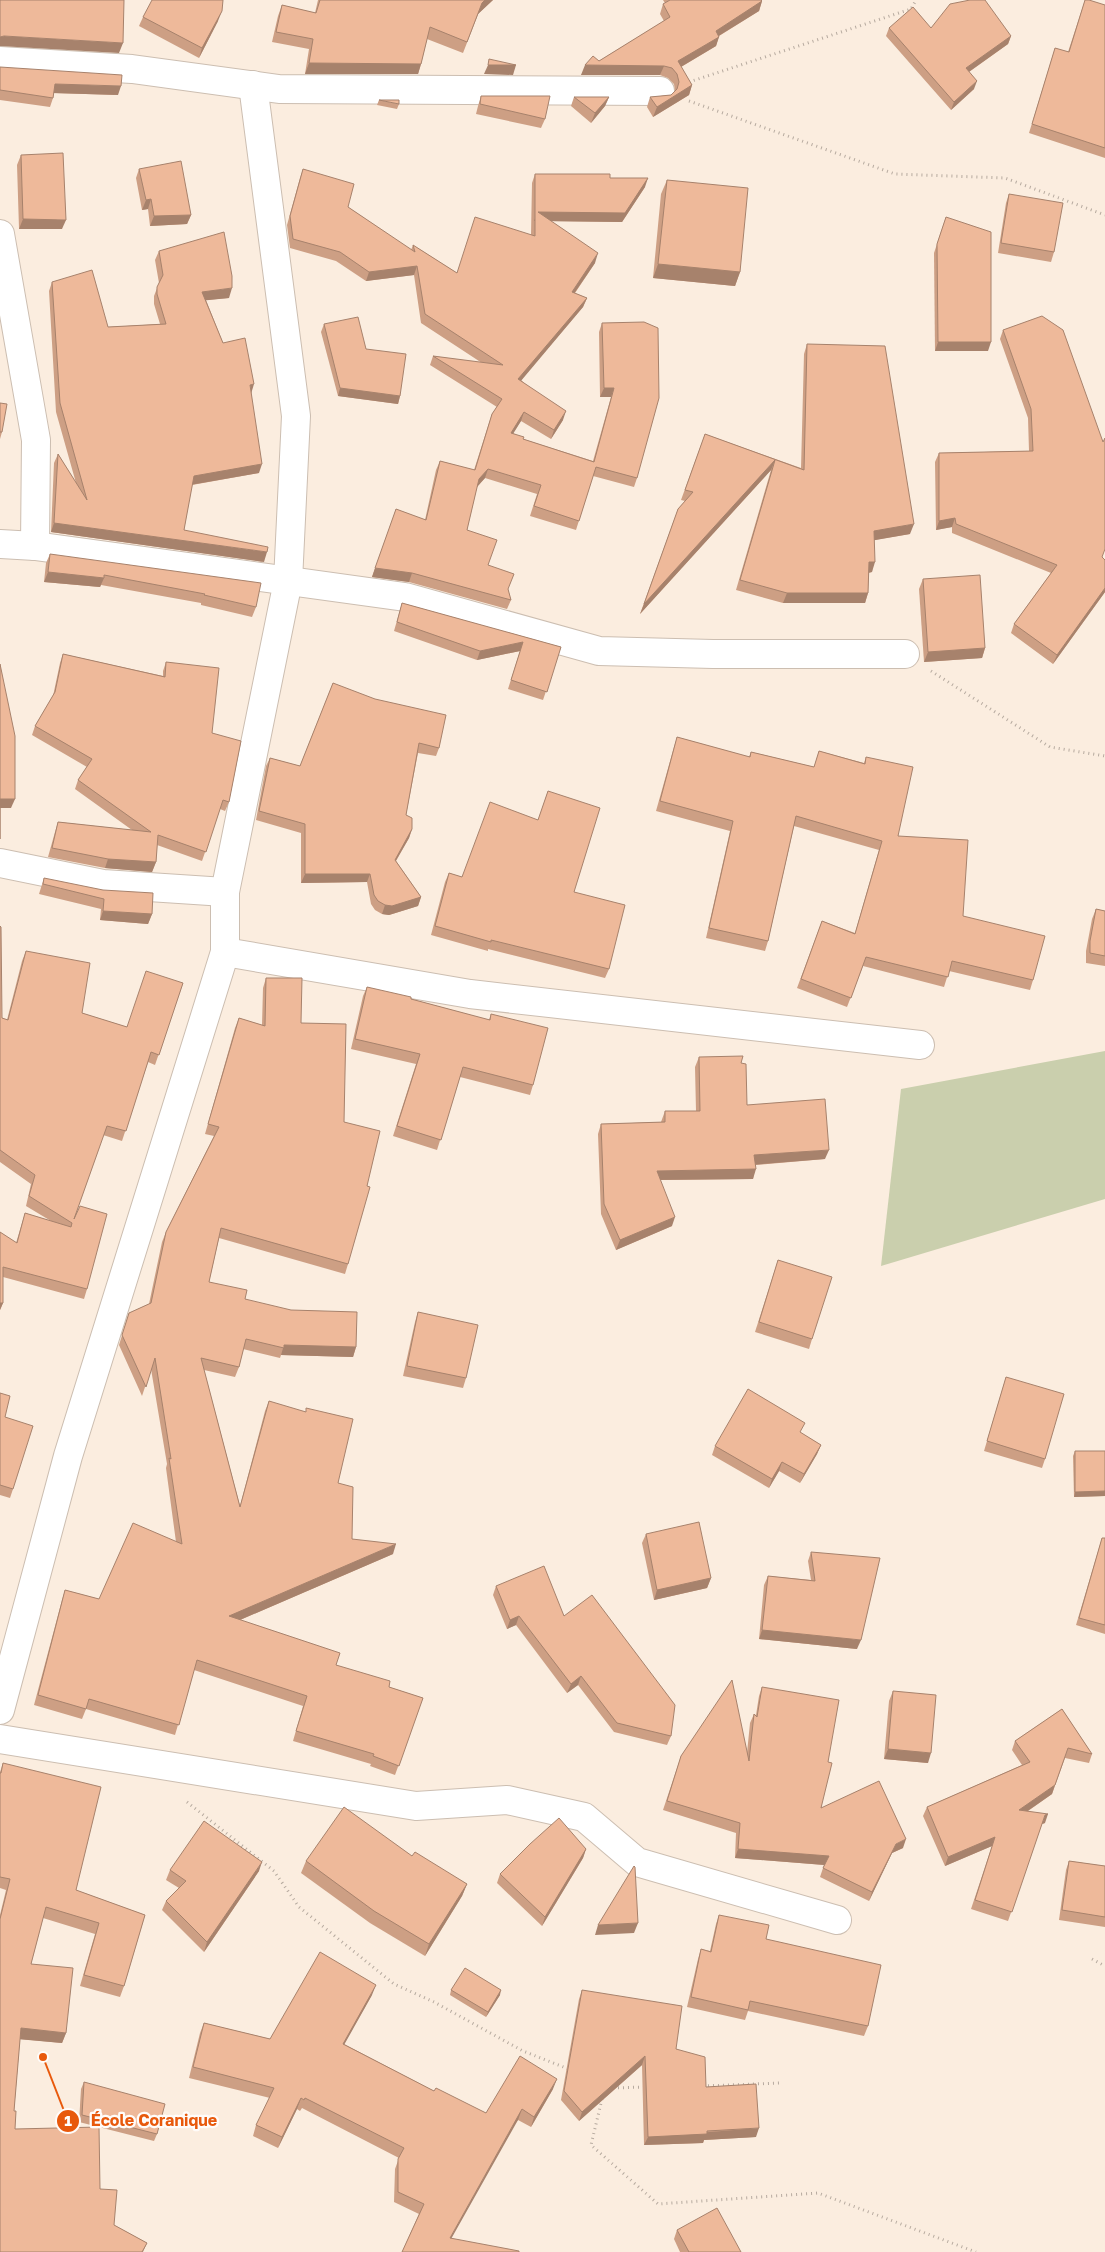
<svg xmlns="http://www.w3.org/2000/svg" width="1105" height="2252" font-family="'Golos Text',sans-serif">
<rect width="100%" height="100%" fill="#fbeddf"/>
<path fill="#cacfad" d="M1105 1051V1199L881 1266 901 1089Z"/>
<g fill="none" stroke-linecap="round" stroke-linejoin="round">
<defs>
<g id="minor">
<path d="M0 61 132 69 279 89 660 91"/>
<path d="M0 234 36 440 35 546"/>
<path d="M0 544 35 546 405 597 599 651 713 654H905"/>
<path d="M0 863 103 884 225 892"/>
<path d="M225 952 470 994 920 1045"/>
<path d="M0 1710 68 1456 225 952V892L288 581 296 416 253 85"/>
<path d="M0 1739 416 1806 507 1800 584 1817 637 1862 837 1920"/>
</g>
</defs>
<use href="#minor" stroke="#ccbeb1" stroke-width="30"/>
<g stroke="#b6aa9f" stroke-width="3" stroke-dasharray="1 4" stroke-linecap="butt">
<path d="M689 82 911 9 916 0"/>
<path d="M689 101 895 174 1005 178 1105 215"/>
<path d="M931 671 1050 747 1105 756"/>
<path d="M187 1802 274 1871 299 1907 394 1984 434 2002 523 2051 571 2070"/>
<path d="M1092 1959 1105 1966"/>
<path d="M703 2086 780 2083"/>
<path d="M613 2088 644 2087"/>
<path d="M602 2099 591 2145 658 2204 818 2193 976 2252"/>
</g>
<use href="#minor" stroke="#fff" stroke-width="28"/>
</g>
<g fill="#cd9f84">
<path d="M318 0H493L478 14 463 53 427 39 421 64 418 74H305L309 49 272 42 278 16 282 5 315 13Z"/>
<path d="M663 0H761L762 1 759 11 719 36 716 46 681 67 692 85 689 95 653 117 647 107 650 97 671 95 675 91 674 84 668 78 660 75H581L599 61 664 21 660 14 663 4 665 3Z"/>
<path d="M1085 0 1105 5V158L1029 133 1055 48 1068 52Z"/>
<path d="M143 17 218 21 199 58 139 26Z"/>
<path d="M889 28H931L1011 36 1008 44 969 72 974 89 951 110 886 36Z"/>
<path d="M0 67 118 95 54 93 53 98 50 107 0 100Z"/>
<path d="M481 96 545 119 541 128 476 114 478 106Z"/>
<path d="M574 97H609L605 106 591 123 571 106Z"/>
<path d="M379 100 399 104 397 109 377 105Z"/>
<path d="M21 155 62 229H19L17 165Z"/>
<path d="M139 169 191 215 187 224 150 226 148 209 142 210 136 178Z"/>
<path d="M303 169 348 207 411 250 413 245 457 273 531 235 532 183 535 174 610 178 645 187 622 222 551 221 595 263 575 293 587 298 583 307 521 380 563 420 551 439 521 421 513 433 523 439 593 461 611 397H600L599 332 602 323 637 478 634 487 593 476 576 530 530 516 537 494 485 478 477 487 467 530 488 565 508 589 511 600 507 609 409 582 372 577 396 509 425 520 436 470 440 461 474 470 489 423 492 414 497 407 430 365 433 356 482 363 421 323 414 275 366 281 336 261 290 248 287 225 300 178Z"/>
<path d="M667 180 740 272 735 286 653 278 661 194Z"/>
<path d="M1009 194 1054 252 1051 262 998 253 1006 203Z"/>
<path d="M946 217 988 351H935L934 253Z"/>
<path d="M159 251 229 298 206 300 223 343 251 393 259 473 192 485 184 530 264 562 51 532 54 463 58 454 76 483 56 412 49 291 52 282 108 327 160 324 154 304V296L159 283 155 260Z"/>
<path d="M324 324 366 349 400 396 398 404 338 396 321 332Z"/>
<path d="M1003 330 1102 557 1105 560V592L1053 664 1011 633 1014 624 1051 573 952 533V527L936 530 935 462 939 453 1029 451 1028 418 1000 339Z"/>
<path d="M807 344 910 534 874 540 872 572 869 573 868 593 865 603H783L736 590 771 470 640 614 678 509 685 501 681 500 705 434 801 468 804 354Z"/>
<path d="M0 403 2 432 0 439Z"/>
<path d="M50 554 256 607 252 617 201 605V603L101 585 100 587 44 582 46 563Z"/>
<path d="M923 579 985 648 982 658 924 662 919 589Z"/>
<path d="M402 603 561 647 543 700 508 689 520 651 477 660 394 631Z"/>
<path d="M63 654 163 676V671L166 662 212 733 229 802 225 811 220 809 202 861 157 845 156 862 152 872 105 868 48 857 55 832 58 822 132 830 75 789 78 780 87 767 32 735 35 726 53 696 60 663Z"/>
<path d="M333 683 439 748 436 756 418 753 406 815 412 829 409 838 396 861 421 897 418 906 389 915 382 914 375 910 371 904 367 882 301 883V833L256 820 266 766 270 758 300 766Z"/>
<path d="M677 737 749 757 751 752 814 767 819 751 864 763 866 757 898 836 963 916 1033 980 1030 990 949 971 944 987 863 966 847 1007 797 988 822 921 855 933 879 850 794 826 768 941 765 951 706 938 730 831 656 811 674 747Z"/>
<path d="M548 791 574 892 609 969 605 978 488 949V951L431 935 445 882 449 873 462 877 538 820Z"/>
<path d="M44 878 152 914 148 924 100 920 101 909 39 894Z"/>
<path d="M1096 909 1105 911V966L1086 963V951L1092 919Z"/>
<path d="M0 926 2 1018 7 1020 22 961 26 951 82 1013 127 1027 183 983 155 1065 148 1062 122 1141 103 1135 74 1219 87 1289 84 1299 3 1277V1303L0 1310V1232L16 1243 25 1213 51 1221 26 1206 31 1184 0 1162Z"/>
<path d="M266 978 301 1023 344 1122 348 1264 345 1274 219 1238 209 1282 245 1299 356 1347 353 1357 281 1355 280 1358 243 1349 239 1367 235 1377 204 1370 240 1506 265 1411 269 1401 338 1483 352 1539 393 1554 240 1620 336 1665 389 1687 423 1698 395 1775 370 1766 371 1764 293 1741 303 1706 194 1670 175 1735 86 1709 82 1719 34 1705 62 1600 65 1590 99 1599 176 1542 166 1468 167 1464 151 1369 142 1396 119 1345 129 1313 149 1304 162 1242 166 1232 214 1136 205 1134 235 1028 239 1018 262 1025 263 988Z"/>
<path d="M367 987 489 1020 491 1014 533 1085 530 1095 460 1077 437 1150 393 1136 416 1064 351 1049 363 996Z"/>
<path d="M699 1057 741 1063 747 1105 825 1159 755 1165 753 1179 660 1180 672 1226 616 1250 601 1214 598 1134 601 1124 661 1122 665 1111H696L695 1067Z"/>
<path d="M778 1260 812 1339 809 1349 755 1332Z"/>
<path d="M418 1312 466 1378 463 1388 403 1376 415 1322Z"/>
<path d="M1006 1377 1045 1459 1042 1468 984 1451Z"/>
<path d="M0 1393 5 1417 13 1489 10 1498 0 1495Z"/>
<path d="M801 1433 821 1445 817 1454 800 1483 779 1471 769 1488 712 1455 715 1446Z"/>
<path d="M1075 1451 1105 1496 1074 1497 1073 1456Z"/>
<path d="M646 1534 711 1578 707 1588 654 1600 642 1543Z"/>
<path d="M1102 1538H1105V1634L1076 1625Z"/>
<path d="M811 1552 857 1649 759 1639 764 1585 768 1576 811 1580 808 1561Z"/>
<path d="M496 1586 564 1616 671 1736 667 1745 614 1732 578 1685 567 1693 516 1625 507 1629 493 1595Z"/>
<path d="M762 1687 828 1762 821 1808 903 1848 892 1853 869 1901 820 1877 824 1865 735 1858 736 1833 663 1810 681 1756 747 1753 750 1723 754 1714 756 1715 759 1696Z"/>
<path d="M893 1691 928 1763 884 1759 889 1701Z"/>
<path d="M1062 1709 1092 1754 1089 1763 1065 1758 1052 1794 1028 1811 1045 1823 1042 1824 1008 1921 971 1909 992 1846 945 1866 923 1816 927 1807 1022 1765 1012 1750 1015 1741Z"/>
<path d="M3 1763 76 1890 145 1915 124 1986 120 1997 80 1986 95 1934 43 1918 31 1964 66 2033 62 2043 20 2039 14 2111 15 2129 100 2189 114 2225 147 2243 143 2252H0V1915L6 1890 0 1888V1772Z"/>
<path d="M586 1849 583 1858 542 1926 497 1883 500 1874Z"/>
<path d="M412 1856 467 1884 462 1896 425 1956 370 1923 301 1873 306 1861Z"/>
<path d="M1069 1861 1105 1866V1927L1059 1920 1066 1870Z"/>
<path d="M170 1870 259 1871 204 1952 162 1910 166 1901 179 1888 166 1880Z"/>
<path d="M719 1915 766 1939 868 2026 864 2036 748 2011 745 2020 687 2007 698 1959 701 1949 710 1951 716 1924Z"/>
<path d="M451 1990 500 1995 486 2017 450 1995Z"/>
<path d="M582 1990 676 2049 706 2087 756 2137 704 2140 703 2143 644 2145 642 2065 579 2121 561 2100 579 1999Z"/>
<path d="M372 1995 344 2044 434 2091 486 2113 553 2089 531 2127 518 2120 402 2252 419 2214 394 2202 395 2169 399 2158 302 2108 300 2111 297 2109 278 2148 253 2136 256 2125 270 2098 189 2078 200 2033 204 2023 270 2039Z"/>
<path d="M84 2082 157 2134 154 2141 79 2122 81 2089Z"/>
<path d="M677 2230 741 2252H680L674 2239Z"/>
</g>
<g fill="#a7826c">
<path d="M485 0H493L478 14 463 53 482 3Z"/>
<path d="M762 1 759 11 712 40 716 31Z"/>
<path d="M222 11 218 21 199 58 202 48Z"/>
<path d="M4 36 123 43 119 53 0 46V37Z"/>
<path d="M1011 36 1008 44 963 76 966 68Z"/>
<path d="M719 37 716 46 674 71 678 61Z"/>
<path d="M309 63 421 64 418 74H305Z"/>
<path d="M488 65H516L513 75 484 74Z"/>
<path d="M585 65 664 66 660 75H581Z"/>
<path d="M977 81 974 89 951 110 954 102Z"/>
<path d="M55 84 121 86 118 95 52 93Z"/>
<path d="M692 85 689 95 653 117 657 107Z"/>
<path d="M609 97 605 106 591 123 595 113Z"/>
<path d="M648 178 645 187 622 222 534 221 538 212Z"/>
<path d="M151 199 148 209 142 210 146 200Z"/>
<path d="M191 215 187 224 150 226 154 216Z"/>
<path d="M23 219 66 220 62 229H19Z"/>
<path d="M598 253 595 263 569 301 572 292Z"/>
<path d="M658 264 740 272 735 286 653 278Z"/>
<path d="M417 266 414 275 366 281 369 272Z"/>
<path d="M232 288 229 298 199 301 202 292Z"/>
<path d="M587 298 583 307 515 388 518 379Z"/>
<path d="M938 342H991L988 351H935Z"/>
<path d="M254 384 251 394 250 385Z"/>
<path d="M340 388 400 396 398 404 338 396Z"/>
<path d="M604 388H614L611 397H600Z"/>
<path d="M566 411 563 420 551 439 554 430Z"/>
<path d="M524 412 521 421 508 442 511 433Z"/>
<path d="M775 460 771 470 640 614 644 604Z"/>
<path d="M262 464 259 473 190 485 194 476Z"/>
<path d="M488 469 485 478 476 488 479 479Z"/>
<path d="M955 518 952 527 936 530 939 521Z"/>
<path d="M54 523 267 552 264 562 51 532Z"/>
<path d="M914 524 910 534 870 541 874 531Z"/>
<path d="M869 562H875L872 572 865 573Z"/>
<path d="M375 568 412 573 409 582 372 577Z"/>
<path d="M48 572 104 578 100 587 44 582Z"/>
<path d="M1105 588V592L1053 664 1057 655Z"/>
<path d="M787 593H868L865 603H783Z"/>
<path d="M523 642 520 651 477 660 480 651Z"/>
<path d="M985 648 982 658 924 662 928 652Z"/>
<path d="M0 799H15L11 808H0Z"/>
<path d="M412 829 409 838 391 869 395 860Z"/>
<path d="M108 859 156 862 152 872 105 868Z"/>
<path d="M305 874H370L367 882 301 883Z"/>
<path d="M421 897 418 906 389 915 382 914 385 905Z"/>
<path d="M103 911 152 914 148 924 100 920Z"/>
<path d="M829 1150 825 1159 751 1165 754 1155Z"/>
<path d="M756 1169 753 1179 653 1180 657 1171Z"/>
<path d="M675 1217 672 1226 616 1250 620 1240Z"/>
<path d="M0 1303H3L0 1310Z"/>
<path d="M284 1345 356 1347 353 1357 281 1355Z"/>
<path d="M821 1445 817 1454 800 1483 804 1474Z"/>
<path d="M782 1462 779 1471 769 1488 772 1479Z"/>
<path d="M1105 1491V1496L1074 1497 1075 1492Z"/>
<path d="M396 1544 393 1554 226 1626 229 1616Z"/>
<path d="M711 1578 707 1588 654 1600 657 1590Z"/>
<path d="M519 1616 516 1625 507 1629 510 1620Z"/>
<path d="M762 1630 861 1640 857 1649 759 1639Z"/>
<path d="M581 1676 578 1685 567 1693 571 1684Z"/>
<path d="M888 1749 931 1753 928 1763 884 1759Z"/>
<path d="M1055 1785 1052 1794 1016 1819 1019 1810Z"/>
<path d="M1048 1814 1045 1823 1042 1824 1045 1815Z"/>
<path d="M995 1837 992 1846 945 1866 948 1857Z"/>
<path d="M906 1839 903 1848 892 1853 869 1901 872 1892 896 1844Z"/>
<path d="M586 1849 583 1858 542 1926 545 1917Z"/>
<path d="M738 1849 829 1856 825 1865 735 1858Z"/>
<path d="M262 1862 259 1871 204 1952 207 1942Z"/>
<path d="M467 1884 462 1896 425 1956 429 1944Z"/>
<path d="M638 1923 634 1933 595 1935 598 1925Z"/>
<path d="M376 1985 372 1995 339 2054 343 2044Z"/>
<path d="M501 1990 500 1995 486 2017 488 2012Z"/>
<path d="M21 2028 66 2033 62 2043 17 2039Z"/>
<path d="M645 2056 642 2065 579 2121 582 2112Z"/>
<path d="M557 2079 553 2089 531 2127 534 2117Z"/>
<path d="M301 2098 297 2109 278 2148 282 2137Z"/>
<path d="M522 2109 518 2120 446 2248 450 2238Z"/>
<path d="M759 2128 756 2137 704 2140 703 2143 644 2145 648 2137Z"/>
</g>
<g fill="#eeb99a" stroke="#a7826c">
<path d="M0 0H124L123 43 4 36 0 37Z"/>
<path d="M152 0H223L222 11 202 48 143 17Z"/>
<path d="M320 0H485L482 3 467 42 430 27 421 64 309 63 313 39 276 32 282 5 316 13Z"/>
<path d="M670 0H761L762 1 716 31 719 37 678 61 692 85 657 107 650 97 671 95 677 89 679 82 677 74 672 68 664 66 585 65 593 56 599 61 670 17 663 4Z"/>
<path d="M970 0H985L1011 36 966 68 977 81 954 102 889 28 913 7 931 28 950 4Z"/>
<path d="M1085 0H1089L1105 5V148L1032 124 1055 48 1069 52Z"/>
<path d="M489 59 516 65H488Z"/>
<path d="M0 67 122 75 121 86 55 84 53 98 0 90Z"/>
<path d="M481 96H550L545 119 480 104Z"/>
<path d="M574 97H609L595 113Z"/>
<path d="M379 100H399V104Z"/>
<path d="M63 153 66 220 23 219 21 155Z"/>
<path d="M181 161 191 215 154 216 151 199 146 200 139 169Z"/>
<path d="M303 169 354 184 348 207 415 252 413 245 457 273 475 217 535 236V174H610V178H648L625 213 538 212 598 253 572 292 587 298 518 379 566 411 554 430 524 412 511 433 524 437 523 439 594 462 614 388H604L602 323 644 322 658 328 659 398 637 478 596 467 579 521 534 506 541 485 488 469 479 479 467 530 497 540 488 565 514 574 508 589 511 600 412 573 375 568 396 509 426 520 440 461 475 470 492 414 502 399 433 356 503 365 425 314 417 266 369 272 340 252 293 239 290 216Z"/>
<path d="M667 180 748 188 740 272 658 264Z"/>
<path d="M1009 194 1063 203 1054 252 1001 243Z"/>
<path d="M946 217 991 232V342H938L937 244Z"/>
<path d="M224 232 232 276V288L202 292 223 343 245 338 254 384 250 385 262 464 194 476 184 530 268 547 267 552 54 523 58 454 87 500 60 403 52 282 92 270 108 327 166 324 157 294V287L163 275 159 251Z"/>
<path d="M1042 316 1063 330 1103 442 1105 438V549L1102 557 1105 560V588L1057 655 1014 624 1057 565 956 524 955 518 939 521V453L1033 451 1031 409 1003 330Z"/>
<path d="M358 317 366 349 406 354 400 396 340 388 324 324Z"/>
<path d="M807 344 885 346 914 524 874 531 875 562H869L868 593H787L740 580 775 460 644 604 678 509 693 492 685 490 705 434 804 470Z"/>
<path d="M0 403 7 404 2 432H0Z"/>
<path d="M50 554 261 583 256 607 204 595 205 594 104 575V578L48 572Z"/>
<path d="M980 575 985 648 928 652 923 579Z"/>
<path d="M402 603 561 647 547 692 511 680 523 642 480 651 397 622Z"/>
<path d="M63 654 165 677 166 662 219 668 212 733 241 741 229 802 223 800 206 852 158 835 156 862 108 859 52 848 58 822 151 832 78 780 92 759 35 726 55 692Z"/>
<path d="M0 664 15 736V799H0V839Z"/>
<path d="M333 683 375 699 446 715 439 748 419 743 406 815 412 818V829L395 860 421 897 392 906 385 905 378 901 374 895 370 874H305V824L259 811 270 758 300 766Z"/>
<path d="M677 737 750 757 751 752 814 767 819 751 865 764 866 757 913 767 898 836 968 840 963 916 1045 936 1033 980 952 961 948 977 866 957 851 998 801 979 822 921 855 934 882 841 796 816 768 941 709 928 733 821 660 801Z"/>
<path d="M548 791 600 808 574 892 625 905 609 969 491 940V942L435 926 449 873 462 877 490 802 538 820Z"/>
<path d="M44 878 103 890 153 893 152 914 103 911 104 899 43 884Z"/>
<path d="M1096 909 1105 911V956L1090 953V941Z"/>
<path d="M0 926 1 927 2 1018 8 1020 26 951 90 963 82 1013 127 1027 146 971 183 983 159 1055 151 1052 126 1131 107 1126 74 1219 80 1206 107 1214 87 1289 3 1267V1303H0V1232L17 1243 25 1213 71 1227 72 1223 29 1196 35 1175 0 1150Z"/>
<path d="M266 978H302L301 1023 346 1024 344 1122 380 1131 367 1186 370 1187 348 1264 221 1228 209 1282 247 1290 245 1299 291 1310 357 1312 356 1347 284 1345V1348L246 1339 239 1367 201 1358 240 1507 269 1401 306 1412V1408L353 1419 338 1483 353 1487 352 1539 396 1544 229 1616 340 1653 336 1665 390 1681 389 1687 423 1698 399 1766 373 1756 374 1754 296 1731 307 1696 197 1660 179 1725 89 1699 86 1709 38 1695 65 1590 99 1599 133 1523 182 1544 169 1458 171 1459 155 1358 146 1387 122 1335 129 1313 151 1303 166 1232 219 1127 208 1124 239 1018 265 1026Z"/>
<path d="M367 987 411 997V999L490 1020 491 1014 548 1028 533 1085 463 1067 441 1140 397 1126 420 1054 355 1039Z"/>
<path d="M743 1056 741 1063 746 1064 747 1105 825 1099 829 1150 754 1155 756 1169 657 1171 675 1217 620 1240 604 1204 601 1124 665 1122V1111H700L699 1057Z"/>
<path d="M778 1260 832 1277 812 1339 759 1322Z"/>
<path d="M418 1312 478 1325 466 1378 407 1366Z"/>
<path d="M1006 1377 1064 1394 1045 1459 987 1441Z"/>
<path d="M748 1389 805 1423 800 1432 821 1445 804 1474 782 1462 772 1479 715 1446Z"/>
<path d="M0 1393 10 1396 5 1417 33 1426 13 1489 0 1485Z"/>
<path d="M1075 1451H1105V1491L1075 1492Z"/>
<path d="M699 1522 711 1578 657 1590 646 1534Z"/>
<path d="M1102 1538H1105V1625L1079 1618Z"/>
<path d="M811 1552 880 1558 861 1640 762 1630 768 1576 815 1581Z"/>
<path d="M544 1566 564 1616 592 1595 675 1705 671 1736 617 1723 581 1676 571 1684 519 1616 510 1620 496 1586Z"/>
<path d="M732 1680 749 1761 754 1714 757 1717 762 1687 839 1700 828 1762 832 1763 821 1808 879 1781 906 1839 896 1844 872 1892 823 1868 829 1856 738 1849 740 1823 667 1801 681 1756Z"/>
<path d="M893 1691 936 1695 931 1753 888 1749Z"/>
<path d="M1062 1709 1092 1754 1068 1748 1055 1785 1019 1810 1048 1814 1045 1815 1012 1912 975 1900 995 1837 948 1857 927 1807 1030 1762 1015 1741Z"/>
<path d="M3 1763 101 1787 76 1890 145 1915 124 1986 84 1975 99 1923 46 1907 31 1964 73 1968 66 2033 21 2028 14 2111H16L15 2129 99 2127 100 2189 117 2190 114 2225 147 2243 142 2252H0V1919L10 1879 0 1877V1773H1Z"/>
<path d="M344 1807 412 1856 415 1852 467 1884 429 1944 374 1911 306 1861Z"/>
<path d="M559 1818 586 1849 545 1917 500 1874 530 1844Z"/>
<path d="M204 1821 262 1862 207 1942 166 1901 186 1881 170 1870Z"/>
<path d="M1069 1861 1105 1866V1917L1062 1910Z"/>
<path d="M634 1866 635 1867 638 1923 598 1925Z"/>
<path d="M719 1915 769 1925 766 1939 881 1965 868 2026 750 2001 748 2010 691 1997 701 1949 711 1952Z"/>
<path d="M320 1952 376 1985 343 2044 434 2091 436 2088 486 2113 520 2056 557 2079 534 2117 522 2109 450 2238 519 2251V2252H402L424 2204 398 2192V2159L404 2148 305 2098 304 2100 301 2098 282 2137 256 2125 274 2088 193 2067 204 2023 270 2039Z"/>
<path d="M465 1968 501 1990 488 2012 451 1990Z"/>
<path d="M582 1990 682 2006 676 2049 705 2057 706 2087 756 2084 759 2128 707 2131V2134L648 2137 645 2056 582 2112 564 2091Z"/>
<path d="M84 2082 165 2104 157 2134 82 2115Z"/>
<path d="M717 2208 741 2252H689L677 2230Z"/>
</g>
<path fill="none" stroke="#e8590c" stroke-width="2" d="M43 2057L68 2121"/>
<g fill="#e8590c" stroke="#fffcfa" stroke-width="2">
<circle cx="43" cy="2057" r="5"/>
<circle cx="68" cy="2121" r="12"/>
</g>
<g font-size="15" text-anchor="middle" font-weight="bold" fill="#fff">
<text x="68" y="2126">1</text>
</g>
<g font-size="16" text-anchor="middle" font-weight="bold" fill="#e8590c" stroke="#fffcfa" stroke-width="4.5" stroke-linejoin="round" paint-order="stroke">
<text x="154" y="2126">École Coranique</text>
</g>
</svg>
